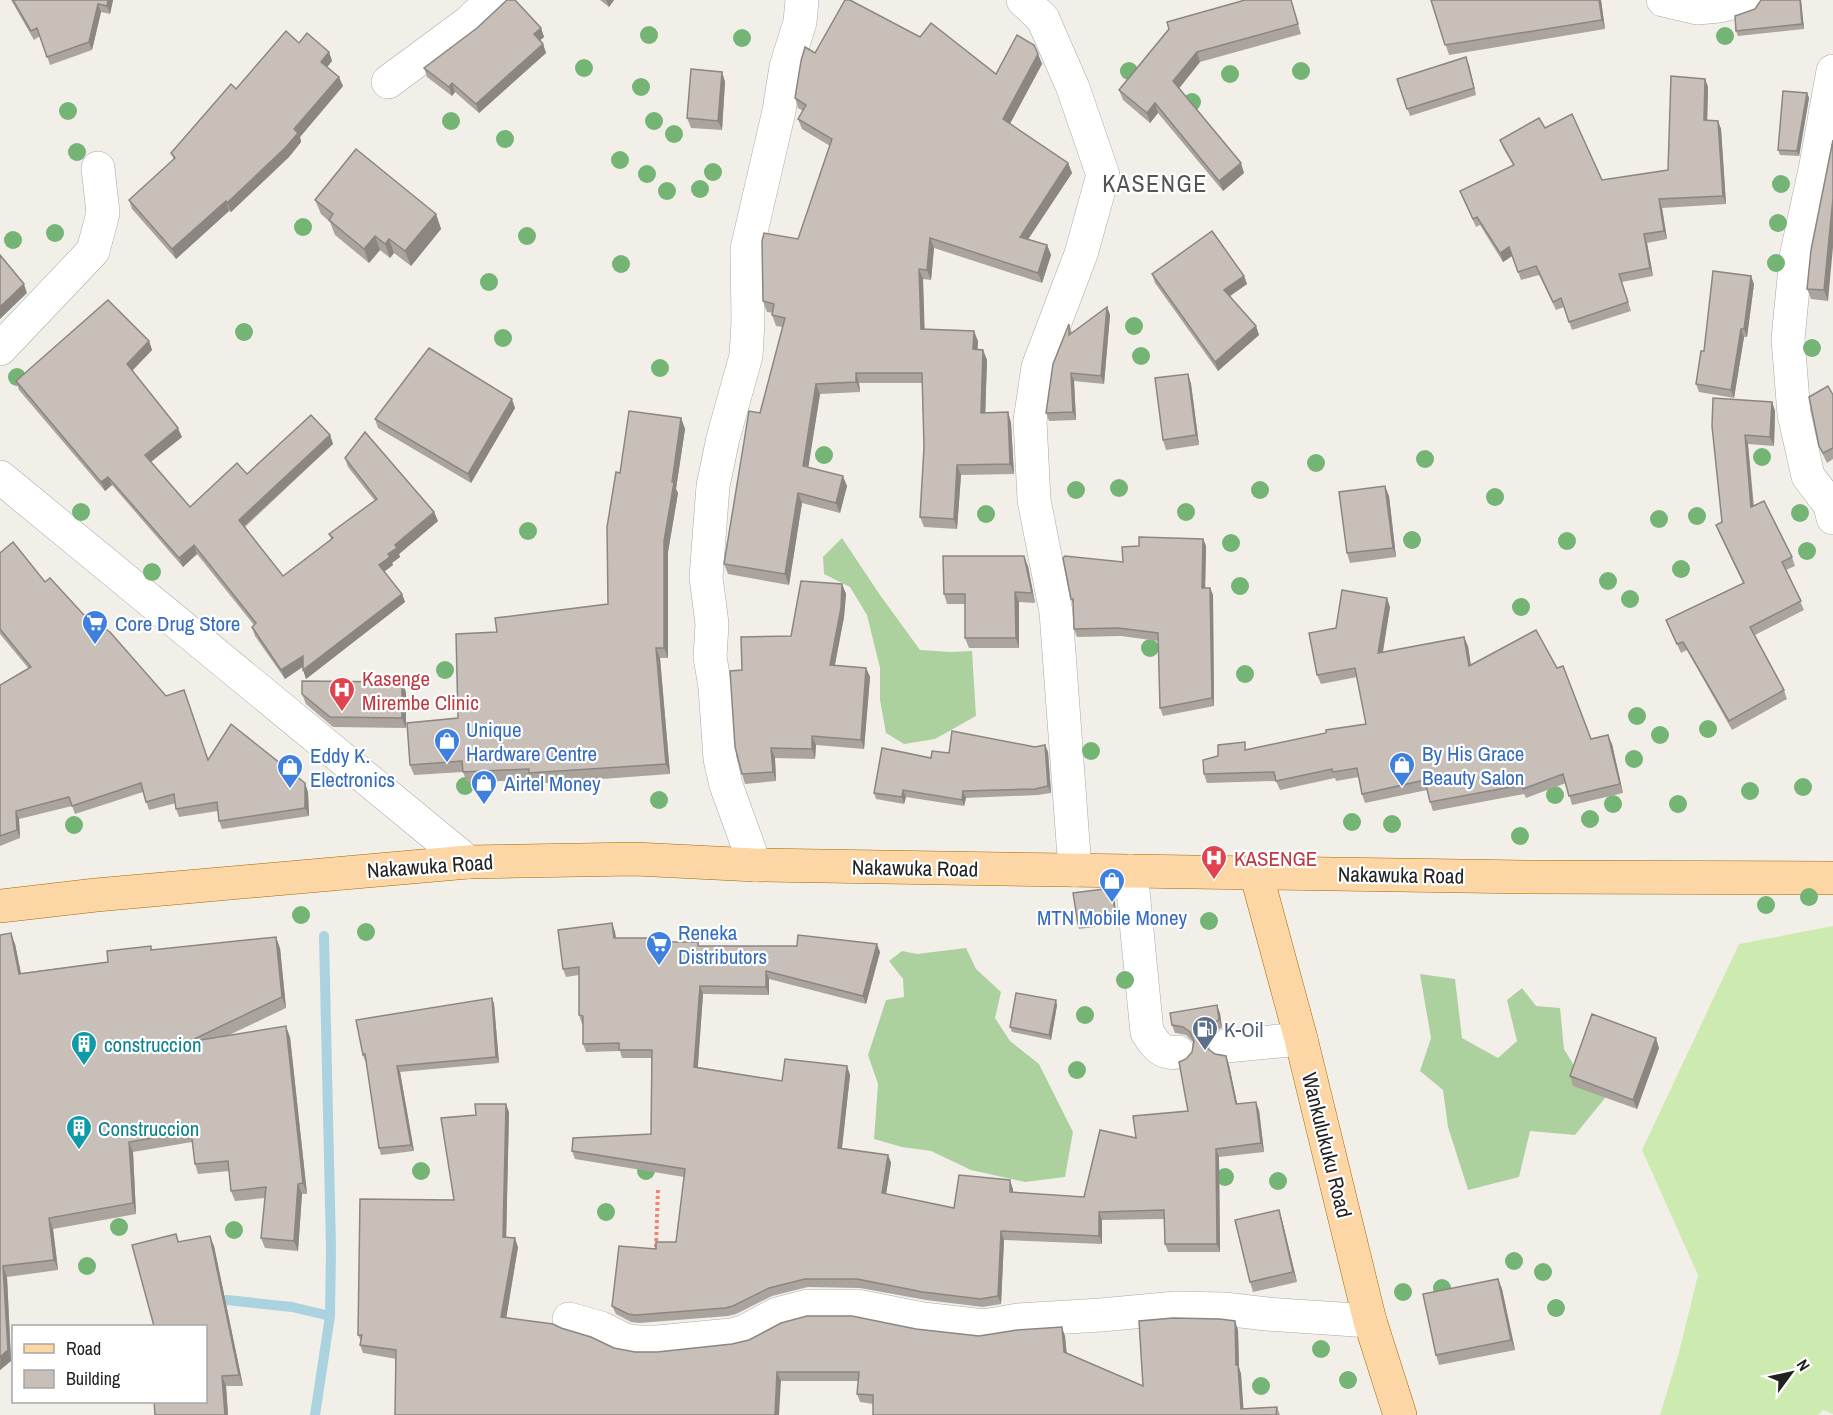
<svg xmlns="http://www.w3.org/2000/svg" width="1833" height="1415" font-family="'Archivo Narrow',sans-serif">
<rect width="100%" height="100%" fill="#f2efe9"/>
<path fill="#cdebb0" d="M1833 926V1414L1823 1410 1818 1415H1660L1679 1352 1698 1275 1642 1150 1739 944Z"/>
<g fill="#add19e">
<path d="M842 538 880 595 920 650 951 652 972 651 976 716 935 739 904 744 886 733 880 700V668L867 615 850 587 824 574 823 557Z"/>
<path d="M966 948 976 969 1001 992 995 1018 1010 1041 1039 1064 1073 1132 1065 1177 1025 1182 971 1170 931 1151 902 1147 874 1139 878 1084 868 1055 886 1000 904 997 903 979 889 961 902 951 917 954Z"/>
<path d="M1420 974 1455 979 1462 1038 1498 1058 1517 1041 1507 1000 1522 988 1536 1006 1560 1008 1564 1049 1578 1072 1605 1098 1575 1135 1530 1131 1519 1177 1468 1190 1448 1127 1443 1090 1420 1071 1431 1038Z"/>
</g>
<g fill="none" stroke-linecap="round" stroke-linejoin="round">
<g stroke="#aad3df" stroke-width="10">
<path d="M227 1300 292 1307 330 1316"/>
<path d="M315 1415 330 1316 331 1248 324 936"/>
</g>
<defs>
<g id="minor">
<path d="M1023 0 1043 19 1073 88 1103 175 1081 254 1038 367 1030 421 1034 500 1056 612 1075 870"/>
<path d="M1663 0 1697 8 1719 6 1745 0"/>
<path d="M1833 71 1816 165 1796 257 1788 339 1794 414 1808 476 1830 505 1833 518"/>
<path d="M388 82 469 22 492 0"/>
<path d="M0 349 93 251 103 213 98 168"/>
<path d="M0 477 468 862"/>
<path d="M755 865 726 785 720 759 715 687 710 657 712 624 706 577 713 486 723 438 746 356 748 322 747 249 779 111 786 67 800 22 802 0"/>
<path d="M1131 871 1147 1032C1155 1045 1162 1055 1178 1052"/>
<path d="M1226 1046 1301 1039"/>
<path d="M569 1319 601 1328 625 1340 638 1342H658L731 1335 743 1332 777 1314 808 1306H857L923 1319 984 1326 1018 1320 1101 1315 1176 1308 1224 1309 1267 1314 1370 1321"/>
</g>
<g id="major">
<path d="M1256 873 1301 1039 1370 1321 1400 1415"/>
<path d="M0 906 96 895 468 862 635 859 755 865 1131 871 1527 877 1833 878"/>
</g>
</defs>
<use href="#minor" stroke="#a9a9a9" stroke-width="34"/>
<use href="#major" stroke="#a06b00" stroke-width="34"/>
<path stroke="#fa8072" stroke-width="4" stroke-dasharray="3 3" stroke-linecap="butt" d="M656 1247 658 1188"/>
<use href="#minor" stroke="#fff" stroke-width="33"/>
<use href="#major" stroke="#fcd6a4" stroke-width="33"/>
</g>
<g fill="#74b475">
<circle cx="649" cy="35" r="9"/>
<circle cx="1725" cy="36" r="9"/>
<circle cx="742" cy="38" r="9"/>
<circle cx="584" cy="68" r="9"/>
<circle cx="1129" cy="71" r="9"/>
<circle cx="1301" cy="71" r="9"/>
<circle cx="1230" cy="74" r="9"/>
<circle cx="641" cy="87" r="9"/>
<circle cx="1192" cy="102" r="9"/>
<circle cx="68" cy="111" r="9"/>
<circle cx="451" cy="121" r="9"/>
<circle cx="654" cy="121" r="9"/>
<circle cx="674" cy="134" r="9"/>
<circle cx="505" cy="139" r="9"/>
<circle cx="77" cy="152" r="9"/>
<circle cx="620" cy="160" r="9"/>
<circle cx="713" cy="172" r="9"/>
<circle cx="647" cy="174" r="9"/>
<circle cx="1781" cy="184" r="9"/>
<circle cx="700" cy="189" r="9"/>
<circle cx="667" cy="191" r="9"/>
<circle cx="1778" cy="223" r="9"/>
<circle cx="303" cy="227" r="9"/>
<circle cx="55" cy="233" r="9"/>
<circle cx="527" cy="236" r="9"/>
<circle cx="13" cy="240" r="9"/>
<circle cx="1776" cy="263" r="9"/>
<circle cx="621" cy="264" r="9"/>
<circle cx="489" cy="282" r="9"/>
<circle cx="1134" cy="326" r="9"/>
<circle cx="244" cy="332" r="9"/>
<circle cx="503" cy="338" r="9"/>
<circle cx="1812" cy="348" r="9"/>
<circle cx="1141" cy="356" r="9"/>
<circle cx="660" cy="368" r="9"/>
<circle cx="17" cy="377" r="9"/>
<circle cx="824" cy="455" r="9"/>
<circle cx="1762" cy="457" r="9"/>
<circle cx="1425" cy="459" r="9"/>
<circle cx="1316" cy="463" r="9"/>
<circle cx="1119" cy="488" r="9"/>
<circle cx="1076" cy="490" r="9"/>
<circle cx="1260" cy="490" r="9"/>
<circle cx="1495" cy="497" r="9"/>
<circle cx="81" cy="512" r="9"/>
<circle cx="1186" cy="512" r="9"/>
<circle cx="1800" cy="513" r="9"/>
<circle cx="986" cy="514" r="9"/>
<circle cx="1697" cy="516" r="9"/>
<circle cx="1659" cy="519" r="9"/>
<circle cx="528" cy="531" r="9"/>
<circle cx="1412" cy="540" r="9"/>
<circle cx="1567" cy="541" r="9"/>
<circle cx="1231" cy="543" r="9"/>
<circle cx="1807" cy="551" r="9"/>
<circle cx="1681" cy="569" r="9"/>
<circle cx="152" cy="572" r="9"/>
<circle cx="1608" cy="581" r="9"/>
<circle cx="1240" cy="586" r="9"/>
<circle cx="1630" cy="599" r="9"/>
<circle cx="1521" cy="607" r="9"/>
<circle cx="1150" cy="648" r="9"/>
<circle cx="445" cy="670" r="9"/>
<circle cx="1245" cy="674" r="9"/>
<circle cx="1637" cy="716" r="9"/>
<circle cx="1708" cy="729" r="9"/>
<circle cx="1660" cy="735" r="9"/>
<circle cx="1091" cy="751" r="9"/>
<circle cx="1634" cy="759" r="9"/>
<circle cx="465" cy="786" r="9"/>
<circle cx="1803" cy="787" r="9"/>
<circle cx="1750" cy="791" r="9"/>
<circle cx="1555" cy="795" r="9"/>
<circle cx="659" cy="800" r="9"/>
<circle cx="1613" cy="804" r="9"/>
<circle cx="1678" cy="804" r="9"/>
<circle cx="1590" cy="819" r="9"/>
<circle cx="1352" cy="822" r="9"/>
<circle cx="1392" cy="824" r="9"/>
<circle cx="74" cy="825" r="9"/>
<circle cx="1520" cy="836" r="9"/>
<circle cx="1809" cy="897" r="9"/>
<circle cx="1766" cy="905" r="9"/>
<circle cx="301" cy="915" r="9"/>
<circle cx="1209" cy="921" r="9"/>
<circle cx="366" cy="932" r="9"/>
<circle cx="1125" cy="980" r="9"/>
<circle cx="1085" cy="1015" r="9"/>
<circle cx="1077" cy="1070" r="9"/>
<circle cx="421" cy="1171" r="9"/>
<circle cx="646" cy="1171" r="9"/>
<circle cx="1225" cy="1177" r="9"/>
<circle cx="1278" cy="1181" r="9"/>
<circle cx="606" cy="1212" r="9"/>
<circle cx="119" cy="1227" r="9"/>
<circle cx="234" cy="1230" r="9"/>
<circle cx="1514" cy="1261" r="9"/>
<circle cx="87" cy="1266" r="9"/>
<circle cx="1543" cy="1272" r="9"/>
<circle cx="1442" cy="1288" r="9"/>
<circle cx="1403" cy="1292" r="9"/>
<circle cx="1556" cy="1308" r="9"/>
<circle cx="1321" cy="1349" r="9"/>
<circle cx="1348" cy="1380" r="9"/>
<circle cx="1261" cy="1386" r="9"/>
</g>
<g fill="#aba49e">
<path d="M11 0H113L110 14 101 12 92 50 50 65 40 36 34 40Z"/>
<path d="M600 0H614L609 7Z"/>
<path d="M1245 0H1291L1301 34 1200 62 1179 88 1244 173 1223 191 1158 113 1150 123 1123 100 1119 90Z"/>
<path d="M1431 0H1601L1605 29 1449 55Z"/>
<path d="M1761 0H1801L1804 29 1738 36 1736 31 1755 9Z"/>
<path d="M541 28 544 37 540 40 543 44 546 53 479 113 455 92 452 96 427 77 424 68Z"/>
<path d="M920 37 996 74 1038 54 1042 64 1010 124 1068 163 1072 173 1028 239 1047 245 1051 255 1042 283 934 248 931 280 923 279 924 329 978 341 977 350H983L987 360 985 413 1008 412 1011 423 1014 474 961 475 957 529 924 527 920 517 924 447 922 383H859L860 392 820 394 808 467 847 486 840 513 802 503 789 585 728 574 724 564 760 413 783 327 776 326 772 315 773 313 767 312 763 301 798 239 830 146 802 129 798 119 803 111 798 108 795 98 815 53Z"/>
<path d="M299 43 329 52 332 61 327 67 343 86 300 137 301 142 289 157 231 212 229 211 176 259 132 209 129 200 174 160 171 153 236 89Z"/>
<path d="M1469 65 1476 95 1410 116 1397 79Z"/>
<path d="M722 72 725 82 722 130 691 128 687 118Z"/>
<path d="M1705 79 1708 87 1707 120 1718 121 1721 129 1726 204 1662 208 1667 239 1647 243 1653 276 1622 282 1631 311 1572 330 1564 307 1556 310 1539 275 1521 280 1512 256 1503 262 1480 225 1476 227 1460 191 1513 165 1503 148 1500 140 1545 128 1602 180 1668 170Z"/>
<path d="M1807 93 1809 98 1799 156 1780 155 1778 150Z"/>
<path d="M1833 140 1828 301 1811 299 1807 289Z"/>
<path d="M315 200 436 214 441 229 411 266 394 253 390 258 380 250 369 263 335 235 330 222 321 214Z"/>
<path d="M1152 274 1244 276 1247 284 1230 296 1256 326 1259 335 1218 371 1155 283Z"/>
<path d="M1754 284 1747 337H1744L1734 398 1699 392 1696 384 1704 351Z"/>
<path d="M1107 307 1110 315 1104 384 1074 381 1076 420 1049 421 1046 413 1069 324 1072 333Z"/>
<path d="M149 341 152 350 132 371 182 437 151 462 190 507 247 474 330 435 333 444 245 527 283 576 331 539 329 534 375 501 348 467 345 458 434 512 438 521 399 554 400 557 392 563 393 565 384 572 402 594 405 602 306 679 303 667 285 679 255 636 252 627 254 625 197 554 183 567 112 485 105 491 19 390 16 381Z"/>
<path d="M1188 374 1191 384 1199 445 1166 450 1163 440Z"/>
<path d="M1833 395V459L1827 463 1823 455 1819 446Z"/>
<path d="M1772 402 1775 411 1774 446 1748 444 1754 506 1792 557 1795 566 1786 570 1804 610 1755 635 1784 690 1787 699 1732 730 1687 650 1681 653 1666 620 1743 583 1719 533 1716 525 1722 522 1712 426Z"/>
<path d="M515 408 471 483 378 428 375 419Z"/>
<path d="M681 418 685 429 676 489 678 493 668 552V658H660L670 774 533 784 532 780 467 782 463 772 414 775 410 765 458 718 608 604 620 473Z"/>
<path d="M1389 496 1396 557 1350 563 1347 553Z"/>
<path d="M1203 539 1206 546 1205 588H1210L1213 595 1214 706 1163 716 1160 708 1158 641 1121 636 1077 637 1074 629 1073 604 1071 599 1123 562 1139 546Z"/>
<path d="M0 553 45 582 208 760 308 792 309 816 222 829 219 821 218 811 179 817 176 809V803L149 810 143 792 75 814 72 806 19 819 20 838 0 846V685L29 669 0 634Z"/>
<path d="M1028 566 1035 603 1019 602V648H969L965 638V604H947L944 594Z"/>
<path d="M842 584 846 594 844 617 835 665 866 668 870 677 864 749 816 745 815 759 775 758 776 781 745 784 742 774V670L791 636Z"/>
<path d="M1390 607 1383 652 1468 646 1471 665 1591 739 1612 744 1623 793 1572 805 1566 783 1526 798 1524 794 1433 811 1430 802 1427 790 1365 803 1362 794 1359 777 1336 781 1335 778 1280 790 1276 781 1207 783 1204 774 1248 750 1366 724 1357 677 1321 684 1317 675 1336 628Z"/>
<path d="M406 692V728L333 727 306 704 302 694Z"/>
<path d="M1045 745 1048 752 1051 793 1038 795 966 798 964 806 906 797 904 804 876 799 874 793 931 758 949 753 1035 747Z"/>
<path d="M1112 888 1114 893 1117 924 1079 929 1078 924Z"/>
<path d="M612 923 615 932 616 938 658 942H698L699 946 880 952 866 1004 769 979V995L703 994 698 1067 782 1081 847 1066 850 1075 842 1148 888 1155 891 1163 886 1194 954 1208 1013 1189V1192L1084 1197 1136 1138 1188 1111 1186 1059 1192 1052 1193 1042 1186 1035 1175 1033 1172 1025 1220 1013 1222 1028 1215 1031 1209 1038 1207 1048 1229 1065 1237 1104 1259 1110 1264 1152 1219 1157 1220 1252H1168L1165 1244 1164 1219 1102 1220V1244L1004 1240 1001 1304 983 1307 926 1300 860 1288 808 1287 772 1296 736 1314 728 1316 639 1323 631 1322 616 1314 612 1306 656 1249 676 1242 684 1177 575 1159 572 1151 651 1134 652 1058H622L620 1051 586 1052 583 1044V1024H582L579 1015V975L566 977 563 969Z"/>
<path d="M0 935 15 944 21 973 108 962 152 950 280 948 286 1008 227 1036 290 1037 307 1194H302L298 1251 265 1248 261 1238 265 1198 235 1201 231 1191 229 1171 198 1174 195 1164 192 1142 133 1152 136 1214 53 1229 58 1270 7 1277 11 1361 0 1370Z"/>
<path d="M492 998 494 1004 499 1063 400 1072 414 1151 381 1155 379 1148 366 1061H365L363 1055Z"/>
<path d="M1057 1005 1051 1040 1012 1032 1010 1027Z"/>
<path d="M1659 1048 1637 1109 1573 1086 1570 1076Z"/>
<path d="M509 1112 506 1238 518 1247 506 1317 561 1328 614 1348 635 1352H657L916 1329 979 1336H1065L1067 1354 1143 1386 1235 1321 1238 1330 1239 1367 1241 1374 1243 1409 1277 1407 1280 1415H873V1404L860 1402 857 1394 858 1381H781L396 1359 363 1353 360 1345 361 1341 358 1335 454 1200Z"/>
<path d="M1279 1210 1282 1220 1297 1282 1253 1292 1250 1282Z"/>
<path d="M176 1234 179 1242 214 1246 243 1386H226L228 1415Z"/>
<path d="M1498 1279 1502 1289 1515 1350 1439 1365 1436 1355Z"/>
</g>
<g fill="#8b8681">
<path d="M108 0H113L110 14 107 6Z"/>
<path d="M606 0H614L609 7Z"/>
<path d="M1599 0H1601L1605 29 1602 20Z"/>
<path d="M1800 0H1801L1804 29 1802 24Z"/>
<path d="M98 4 101 12 92 50 89 42Z"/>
<path d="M541 28 544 37 537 43 534 34Z"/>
<path d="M543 44 546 53 479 113 476 104Z"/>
<path d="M329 52 332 61 324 71 321 62Z"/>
<path d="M1197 52 1200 62 1177 91 1173 81Z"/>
<path d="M1038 54 1042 64 1007 129 1003 119Z"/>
<path d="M1466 57 1469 65 1476 95 1474 88Z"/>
<path d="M722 72 725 82 722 130 718 121Z"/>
<path d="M339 77 343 86 300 137 301 142 289 157 231 212 227 203 294 129Z"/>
<path d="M1705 79 1708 87 1707 129 1704 120Z"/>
<path d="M452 83 455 92 452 96 449 87Z"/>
<path d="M1807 93 1809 98 1799 156 1797 151Z"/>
<path d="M1155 103 1158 113 1150 123 1147 113Z"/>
<path d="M1718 121 1721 129 1726 204 1723 196Z"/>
<path d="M1068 163 1072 173 1023 247 1020 237Z"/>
<path d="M1241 163 1244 173 1223 191 1219 181Z"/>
<path d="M1833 198V247L1828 301 1824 290Z"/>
<path d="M1659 199 1662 208 1667 239 1664 231Z"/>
<path d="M226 201 229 211 176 259 172 249Z"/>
<path d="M436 214 441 229 411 266 405 251Z"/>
<path d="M1644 234 1647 243 1653 276 1650 268Z"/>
<path d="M375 236 380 250 369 263 364 249Z"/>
<path d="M930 238 934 248 931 280 927 270Z"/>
<path d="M389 239 394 253 390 258 385 244Z"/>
<path d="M1047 245 1051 255 1042 283 1038 273Z"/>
<path d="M1509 247 1512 256 1503 262 1500 253Z"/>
<path d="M919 269 923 279 925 339 921 329Z"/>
<path d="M1244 276 1247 284 1227 298 1224 290Z"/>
<path d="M1751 276 1754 284 1747 337 1744 329Z"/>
<path d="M24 284 27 293 0 319V307Z"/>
<path d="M1107 307 1110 315 1104 384 1101 376Z"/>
<path d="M1256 326 1259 335 1218 371 1215 362Z"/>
<path d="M1741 329 1744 337 1734 398 1731 390Z"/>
<path d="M974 331 978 341 977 360 973 349Z"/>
<path d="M149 341 152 350 130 373 127 364Z"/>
<path d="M983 350 987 360 985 423 981 413Z"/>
<path d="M856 373 859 383 860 392 856 382Z"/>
<path d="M1071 373 1074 381 1076 420 1073 412Z"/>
<path d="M1188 374 1191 384 1199 445 1196 435Z"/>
<path d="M816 384 820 394 807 476 803 466Z"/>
<path d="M512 399 515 408 471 483 468 474Z"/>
<path d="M1772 402 1775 411 1774 446 1770 437Z"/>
<path d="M1008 412 1011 423 1014 474 1010 464Z"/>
<path d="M681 418 685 429 676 489 678 493 668 552V658L664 648V541Z"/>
<path d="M178 428 182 437 148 464 145 455Z"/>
<path d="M330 435 333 444 242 528 239 520Z"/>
<path d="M1745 435 1748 444 1754 516 1751 507Z"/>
<path d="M957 465 961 475 957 529 954 519Z"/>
<path d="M843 476 847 486 840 513 836 503Z"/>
<path d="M108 477 112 485 105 491 101 482Z"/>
<path d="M1385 486 1389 496 1396 557 1393 548Z"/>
<path d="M798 493 802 503 789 585 785 574Z"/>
<path d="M434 512 438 521 399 554 400 557 392 563 393 565 382 573 379 565 395 545Z"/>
<path d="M1203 539 1206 546 1205 596 1202 588Z"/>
<path d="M194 545 197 554 183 567 179 558Z"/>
<path d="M1024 556 1028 566 1035 603 1032 593Z"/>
<path d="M842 584 846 594 844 617 833 674 830 665Z"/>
<path d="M1210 588 1213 595 1214 706 1212 698Z"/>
<path d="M1015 592 1019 602V648L1016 638Z"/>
<path d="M402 594 405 602 306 679 303 670Z"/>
<path d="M1387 598 1390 607 1381 662 1378 653Z"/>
<path d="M1464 637 1468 646 1472 675 1469 666Z"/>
<path d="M656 648 660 658 670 774 666 764Z"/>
<path d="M303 656 306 664 285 679 281 670Z"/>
<path d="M866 668 870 677 864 749 861 740Z"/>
<path d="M402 682 406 692V728L402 718Z"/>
<path d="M1608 735 1612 744 1623 793 1620 784Z"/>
<path d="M812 736 816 745 815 759 812 749Z"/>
<path d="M1045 745 1048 752 1051 793 1048 786Z"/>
<path d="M771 748 775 758 776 781 773 772Z"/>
<path d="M305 783 308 792 309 816 305 808Z"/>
<path d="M903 790 906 797 904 804 902 797Z"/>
<path d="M963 791 966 798 964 806 962 800Z"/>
<path d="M16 811 19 819 20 838 17 830Z"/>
<path d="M1112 888 1114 893 1117 924 1116 919Z"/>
<path d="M612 923 615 932 617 946 614 938Z"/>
<path d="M11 933 15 944 23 984 19 974Z"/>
<path d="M276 937 280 948 286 1008 282 997Z"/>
<path d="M877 944 880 952 866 1004 863 996Z"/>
<path d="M766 971 769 979V995L766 987Z"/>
<path d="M700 986 703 994 697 1075 694 1067Z"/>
<path d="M492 998 494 1004 499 1063 496 1057Z"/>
<path d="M1056 1000 1057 1005 1051 1040 1049 1035Z"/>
<path d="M1217 1005 1220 1013 1222 1028 1219 1020Z"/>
<path d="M1212 1023 1215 1031 1209 1038 1207 1048 1204 1040 1206 1029Z"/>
<path d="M286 1026 290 1037 307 1194 303 1183Z"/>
<path d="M1656 1038 1659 1048 1637 1109 1633 1100Z"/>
<path d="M1226 1056 1229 1065 1239 1112 1236 1104Z"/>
<path d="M397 1066 400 1072 414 1151 411 1145Z"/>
<path d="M847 1066 850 1075 841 1156 838 1148Z"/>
<path d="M1256 1102 1259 1110 1264 1152 1261 1143Z"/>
<path d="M506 1104 509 1112 506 1246 503 1237Z"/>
<path d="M129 1142 133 1152 136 1214 133 1203Z"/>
<path d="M1216 1149 1219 1157 1220 1252 1217 1244Z"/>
<path d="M888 1155 891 1163 885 1201 882 1193Z"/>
<path d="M1010 1180 1013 1189V1201L1010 1192Z"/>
<path d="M298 1184 302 1194 298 1251 294 1241Z"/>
<path d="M1279 1210 1282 1220 1297 1282 1293 1272Z"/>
<path d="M1099 1212 1102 1220V1244L1099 1236Z"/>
<path d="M49 1218 53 1229 58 1270 54 1260Z"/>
<path d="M1001 1231 1004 1240 1001 1304 998 1296Z"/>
<path d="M210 1236 214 1246 243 1386 239 1375Z"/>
<path d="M515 1238 518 1247 505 1326 501 1317Z"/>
<path d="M3 1266 7 1277 11 1361 0 1370Z"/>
<path d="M1498 1279 1502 1289 1515 1350 1511 1340Z"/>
<path d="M1235 1321 1238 1330 1239 1367 1241 1374 1244 1415 1241 1409 1236 1365Z"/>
<path d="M1062 1327 1065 1336 1067 1361 1064 1352Z"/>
<path d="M777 1372 781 1381 779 1415H775Z"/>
<path d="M222 1376 226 1386 228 1415H225Z"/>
</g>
<g fill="#c7bfb8" stroke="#8b8681" stroke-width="1.5">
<path d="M13 0H108L107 6 98 4 89 42 47 57 37 28 31 31Z"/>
<path d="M507 0H515L541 28 534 34 543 44 476 104 452 83 449 87 424 68 477 28Z"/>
<path d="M845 0H850L920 37 931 23 996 74 1017 35 1034 45 1038 54 1003 119 1068 163 1020 237 1047 245 1038 273 930 238 927 270 919 269 921 329 974 331 973 349 983 350 981 413 1008 412 1010 464 957 465 954 519 920 517 924 447 922 373H856V382L816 384 803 466 843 476 836 503 798 493 785 574 724 564 749 411 760 413 785 318 772 315 774 304 763 301 762 241 764 233 798 239 832 139 798 119 806 105 795 98 801 61 805 47 815 53Z"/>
<path d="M1245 0H1291L1298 24 1197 52 1173 81 1241 163 1219 181 1155 103 1147 113 1119 90 1169 29 1167 22Z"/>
<path d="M1431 0H1599L1602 20 1445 45Z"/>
<path d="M1761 0H1800L1802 24 1736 31 1735 16 1755 9Z"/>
<path d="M286 31 299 43 307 33 329 52 321 62 339 77 294 129 298 133 285 148 227 203 226 201 172 249 129 200 175 158 171 153 231 84 236 89Z"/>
<path d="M1466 57 1474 88 1407 109 1397 79Z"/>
<path d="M691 69 722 72 718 121 687 118Z"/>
<path d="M1671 76 1705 79 1704 120 1718 121 1723 196 1659 199 1664 231 1644 234 1650 268 1619 274 1628 302 1569 322 1561 298 1553 302 1536 266 1518 272 1509 247 1500 253 1477 217 1473 219 1460 191 1514 165 1500 140 1539 118 1545 128 1572 114 1602 180 1668 170Z"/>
<path d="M1783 91 1807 93 1797 151 1778 150Z"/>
<path d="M1833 140V198L1824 290 1807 289 1811 250Z"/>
<path d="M356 149 436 214 405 251 389 239 385 244 375 236 364 249 329 220 333 214 315 200Z"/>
<path d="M1212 231 1244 276 1224 290 1256 326 1215 362 1152 274Z"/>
<path d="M0 255 24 284 0 307Z"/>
<path d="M1713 271 1751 276 1744 329H1741L1731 390 1696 384 1701 351H1704Z"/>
<path d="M108 300 149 341 127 364 178 428 145 455 190 507 237 463 247 474 311 415 330 435 239 520 283 576 333 538 329 534 377 499 345 458 365 432 434 512 395 545 397 548 388 554 390 557 379 565 402 594 303 670V656L281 670 252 627 256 623 194 545 179 558 108 477 101 482 16 381Z"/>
<path d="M1107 307 1101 376 1071 373 1073 412 1046 413 1053 364 1069 324V335Z"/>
<path d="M429 348 512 399 468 474 375 419Z"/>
<path d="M1188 374 1196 435 1163 440 1155 378Z"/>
<path d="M1828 386 1833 395V448L1823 453 1819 446 1809 397Z"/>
<path d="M1713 398 1772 402 1770 437 1745 435 1751 507 1764 501 1792 557 1782 562 1801 601 1750 627 1784 690 1729 721 1683 642 1677 644 1666 620 1744 583 1716 525 1722 522 1712 426Z"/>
<path d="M629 411 681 418 672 482H674L664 541V648H656L666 764 529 773V769L463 772 462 761 410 765 407 723 458 718 456 634 497 632 495 618 608 604 607 527 616 472 620 473Z"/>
<path d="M1385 486 1393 548 1347 553 1339 492Z"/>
<path d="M1139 537 1203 539 1202 588H1210L1212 698 1160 708 1158 633 1118 628 1074 629 1073 599H1071L1063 558 1065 556 1123 562 1122 547 1139 546Z"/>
<path d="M13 542 45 582 50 578 83 614 110 632 166 696 184 690 208 760 231 724 305 783V808L219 821 217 802 176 809 174 794 146 802 141 783 72 806 69 797 16 811 17 830 0 836V685L31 667 0 629V553Z"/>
<path d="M943 556H1024L1032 593 1015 592 1016 638H965V594H944Z"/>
<path d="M801 581 842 584 841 608 830 665 866 668 861 740 812 736V749L771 748 773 772 742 774 735 747 730 671 742 670 741 637 791 636Z"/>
<path d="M1342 590 1387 598 1378 653 1464 637 1469 666 1536 630 1557 668 1563 666 1591 739 1608 735 1620 784 1569 796 1563 774 1523 789 1521 785 1430 802 1425 780 1362 794 1357 768 1333 772 1332 769 1276 781 1274 772 1204 774 1203 760 1218 756V745L1245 742V750L1326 733V730L1366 724 1355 668 1317 675 1309 633 1336 628Z"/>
<path d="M302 681 402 682V718L330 717 302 694Z"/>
<path d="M952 731 1035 747 1045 745 1048 786 1035 789 963 791 962 800 903 790 902 797 874 793 882 748 931 758 932 751 949 753Z"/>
<path d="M1112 888 1116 919 1078 924 1073 893Z"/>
<path d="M612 923 614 938H657V942H698V946H797L798 935 877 944 863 996 766 971V987L700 986 694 1067 782 1081 785 1059 847 1066 838 1148 888 1155 882 1193 954 1208 959 1175 1010 1180V1192L1084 1197 1100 1130 1136 1138 1133 1116 1188 1111 1179 1062 1186 1059 1192 1052 1194 1041 1190 1032 1183 1027 1172 1025 1170 1013 1217 1005 1219 1020 1212 1023 1206 1029 1204 1040 1207 1048 1215 1054 1226 1056 1236 1104 1256 1102 1261 1143 1216 1149 1217 1244H1165L1164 1210 1099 1212V1236L1001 1231 998 1296 980 1299 923 1292 857 1279H805L769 1288 733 1306 725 1308 636 1315 628 1314 612 1306 619 1246 656 1249V1242H676L685 1169 572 1151 573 1138 651 1134 652 1050H619V1043L583 1044V1016L579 1015V967L563 969 558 930Z"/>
<path d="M11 933 19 974 108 962 107 951 151 946V950L276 937 282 997 188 1042 286 1026 303 1183 298 1184 294 1241 261 1238 266 1187 231 1191 228 1161 195 1164 191 1131 129 1142 133 1203 49 1218 54 1260 3 1266 8 1350 0 1357V935Z"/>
<path d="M1016 993 1056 1000 1049 1035 1010 1027Z"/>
<path d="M492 998 496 1057 397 1066 411 1145 379 1148 365 1054 363 1055 356 1020Z"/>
<path d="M1592 1014 1656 1038 1633 1100 1570 1076Z"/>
<path d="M475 1104H506L503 1237 515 1238 501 1317 553 1324 561 1328 591 1337 614 1348 635 1352H657L732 1344 749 1340 781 1323 807 1316H852L916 1329 979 1336 1017 1330 1062 1327 1064 1352 1143 1386 1139 1321 1173 1318 1220 1319 1235 1321 1236 1365H1238L1241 1409 1277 1407 1276 1415H873V1395L857 1394 859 1372H777L775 1415H395L396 1350 360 1345 362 1335H358L360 1199 454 1200 441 1118 476 1115Z"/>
<path d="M1279 1210 1293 1272 1250 1282 1235 1220Z"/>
<path d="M176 1234 178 1242 210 1236 239 1375 222 1376 225 1415H155L154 1401H206V1326H154L132 1245Z"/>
<path d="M1498 1279 1511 1340 1436 1355 1423 1294Z"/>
</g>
<defs>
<symbol id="supermarket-pin" viewBox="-11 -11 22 30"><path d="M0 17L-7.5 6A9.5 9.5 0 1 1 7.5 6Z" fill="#3f7fe0" stroke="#fff"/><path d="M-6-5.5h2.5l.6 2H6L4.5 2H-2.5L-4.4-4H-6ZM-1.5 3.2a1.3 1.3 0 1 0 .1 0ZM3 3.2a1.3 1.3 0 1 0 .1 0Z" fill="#fff"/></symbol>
<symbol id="hospital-pin" viewBox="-11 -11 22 30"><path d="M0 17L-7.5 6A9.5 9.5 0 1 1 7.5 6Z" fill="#e0444e" stroke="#fff"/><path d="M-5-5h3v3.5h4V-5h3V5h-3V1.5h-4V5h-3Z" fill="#fff"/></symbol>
<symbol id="shop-pin" viewBox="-11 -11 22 30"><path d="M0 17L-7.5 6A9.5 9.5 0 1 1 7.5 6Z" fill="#3f7fe0" stroke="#fff"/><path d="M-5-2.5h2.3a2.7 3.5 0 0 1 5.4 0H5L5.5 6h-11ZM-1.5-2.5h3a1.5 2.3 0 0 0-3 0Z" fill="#fff"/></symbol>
<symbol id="fuel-pin" viewBox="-11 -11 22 30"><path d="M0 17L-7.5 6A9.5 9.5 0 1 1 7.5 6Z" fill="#5c6f8a" stroke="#fff"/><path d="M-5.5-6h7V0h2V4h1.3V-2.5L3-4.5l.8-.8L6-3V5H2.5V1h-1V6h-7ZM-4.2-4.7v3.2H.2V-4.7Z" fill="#fff"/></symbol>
<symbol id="building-pin" viewBox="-11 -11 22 30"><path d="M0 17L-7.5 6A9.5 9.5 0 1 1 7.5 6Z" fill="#0f9aa8" stroke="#fff"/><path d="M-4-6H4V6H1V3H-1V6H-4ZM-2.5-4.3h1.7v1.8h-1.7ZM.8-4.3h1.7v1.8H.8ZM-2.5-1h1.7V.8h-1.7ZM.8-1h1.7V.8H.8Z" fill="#fff"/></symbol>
</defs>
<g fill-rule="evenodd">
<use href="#supermarket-pin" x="80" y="608" width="30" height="40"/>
<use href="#hospital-pin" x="327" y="675" width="30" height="40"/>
<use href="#shop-pin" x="432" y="726" width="30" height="40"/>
<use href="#shop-pin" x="1387" y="750" width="30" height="40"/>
<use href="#shop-pin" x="275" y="752" width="30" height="40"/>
<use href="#shop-pin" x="469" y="768" width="30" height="40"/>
<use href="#hospital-pin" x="1199" y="843" width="30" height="40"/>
<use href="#shop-pin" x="1097" y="866" width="30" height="40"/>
<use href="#supermarket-pin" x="644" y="929" width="30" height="40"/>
<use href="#fuel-pin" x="1190" y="1014" width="30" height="40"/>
<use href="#building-pin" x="69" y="1029" width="30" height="40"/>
<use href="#building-pin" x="64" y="1113" width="30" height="40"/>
</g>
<g text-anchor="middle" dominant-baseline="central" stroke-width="4.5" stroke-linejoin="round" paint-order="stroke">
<g font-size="21" fill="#366cbe" stroke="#fff" text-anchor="start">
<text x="115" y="623">Core Drug Store</text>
<text x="466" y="729">Unique<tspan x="466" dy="24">Hardware Centre</tspan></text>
<text x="1422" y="753">By His Grace<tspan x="1422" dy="24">Beauty Salon</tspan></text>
<text x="310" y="755">Eddy K.<tspan x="310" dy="24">Electronics</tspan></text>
<text x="504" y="783">Airtel Money</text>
<text x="1112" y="917" text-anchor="middle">MTN Mobile Money</text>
<text x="678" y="932">Reneka<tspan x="678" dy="24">Distributors</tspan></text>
</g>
<g font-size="21" fill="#be3a42" stroke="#fff" text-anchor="start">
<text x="362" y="678">Kasenge<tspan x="362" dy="24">Mirembe Clinic</tspan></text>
<text x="1234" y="858">KASENGE</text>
</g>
<g font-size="21" fill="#222" stroke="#fff">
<text transform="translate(430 866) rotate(-4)">Nakawuka Road</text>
<text transform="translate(915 868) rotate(1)">Nakawuka Road</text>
<text transform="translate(1401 875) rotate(1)">Nakawuka Road</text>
<text transform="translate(1327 1145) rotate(76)">Wankulukuku Road</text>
</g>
<g font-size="21" fill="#4e5e75" stroke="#fff" text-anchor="start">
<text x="1224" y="1029">K-Oil</text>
</g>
<g font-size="21" fill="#0d838f" stroke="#fff" text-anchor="start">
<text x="104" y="1044">construccion</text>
<text x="98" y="1128">Construccion</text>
</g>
<g font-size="24" letter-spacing="1.5" fill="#555" stroke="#fff">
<text x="1155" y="183">KASENGE</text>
</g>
</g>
<rect x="12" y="1325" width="195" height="78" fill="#ffffff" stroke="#a7a7a7" stroke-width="1.5"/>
<rect x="24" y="1344" width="30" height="9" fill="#fcd6a4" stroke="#a7a7a7" stroke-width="1.5"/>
<text x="66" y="1355" font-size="18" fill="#222222">Road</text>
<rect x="24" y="1370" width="30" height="18" fill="#c7bfb8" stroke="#a7a7a7" stroke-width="1.5"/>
<text x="66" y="1385" font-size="18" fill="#222222">Building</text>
<g transform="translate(1791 1373) rotate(57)" stroke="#ffffff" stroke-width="4.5" paint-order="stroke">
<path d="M0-4.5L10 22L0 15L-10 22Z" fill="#222222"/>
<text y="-9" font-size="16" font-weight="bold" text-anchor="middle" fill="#222222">N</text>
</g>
</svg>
